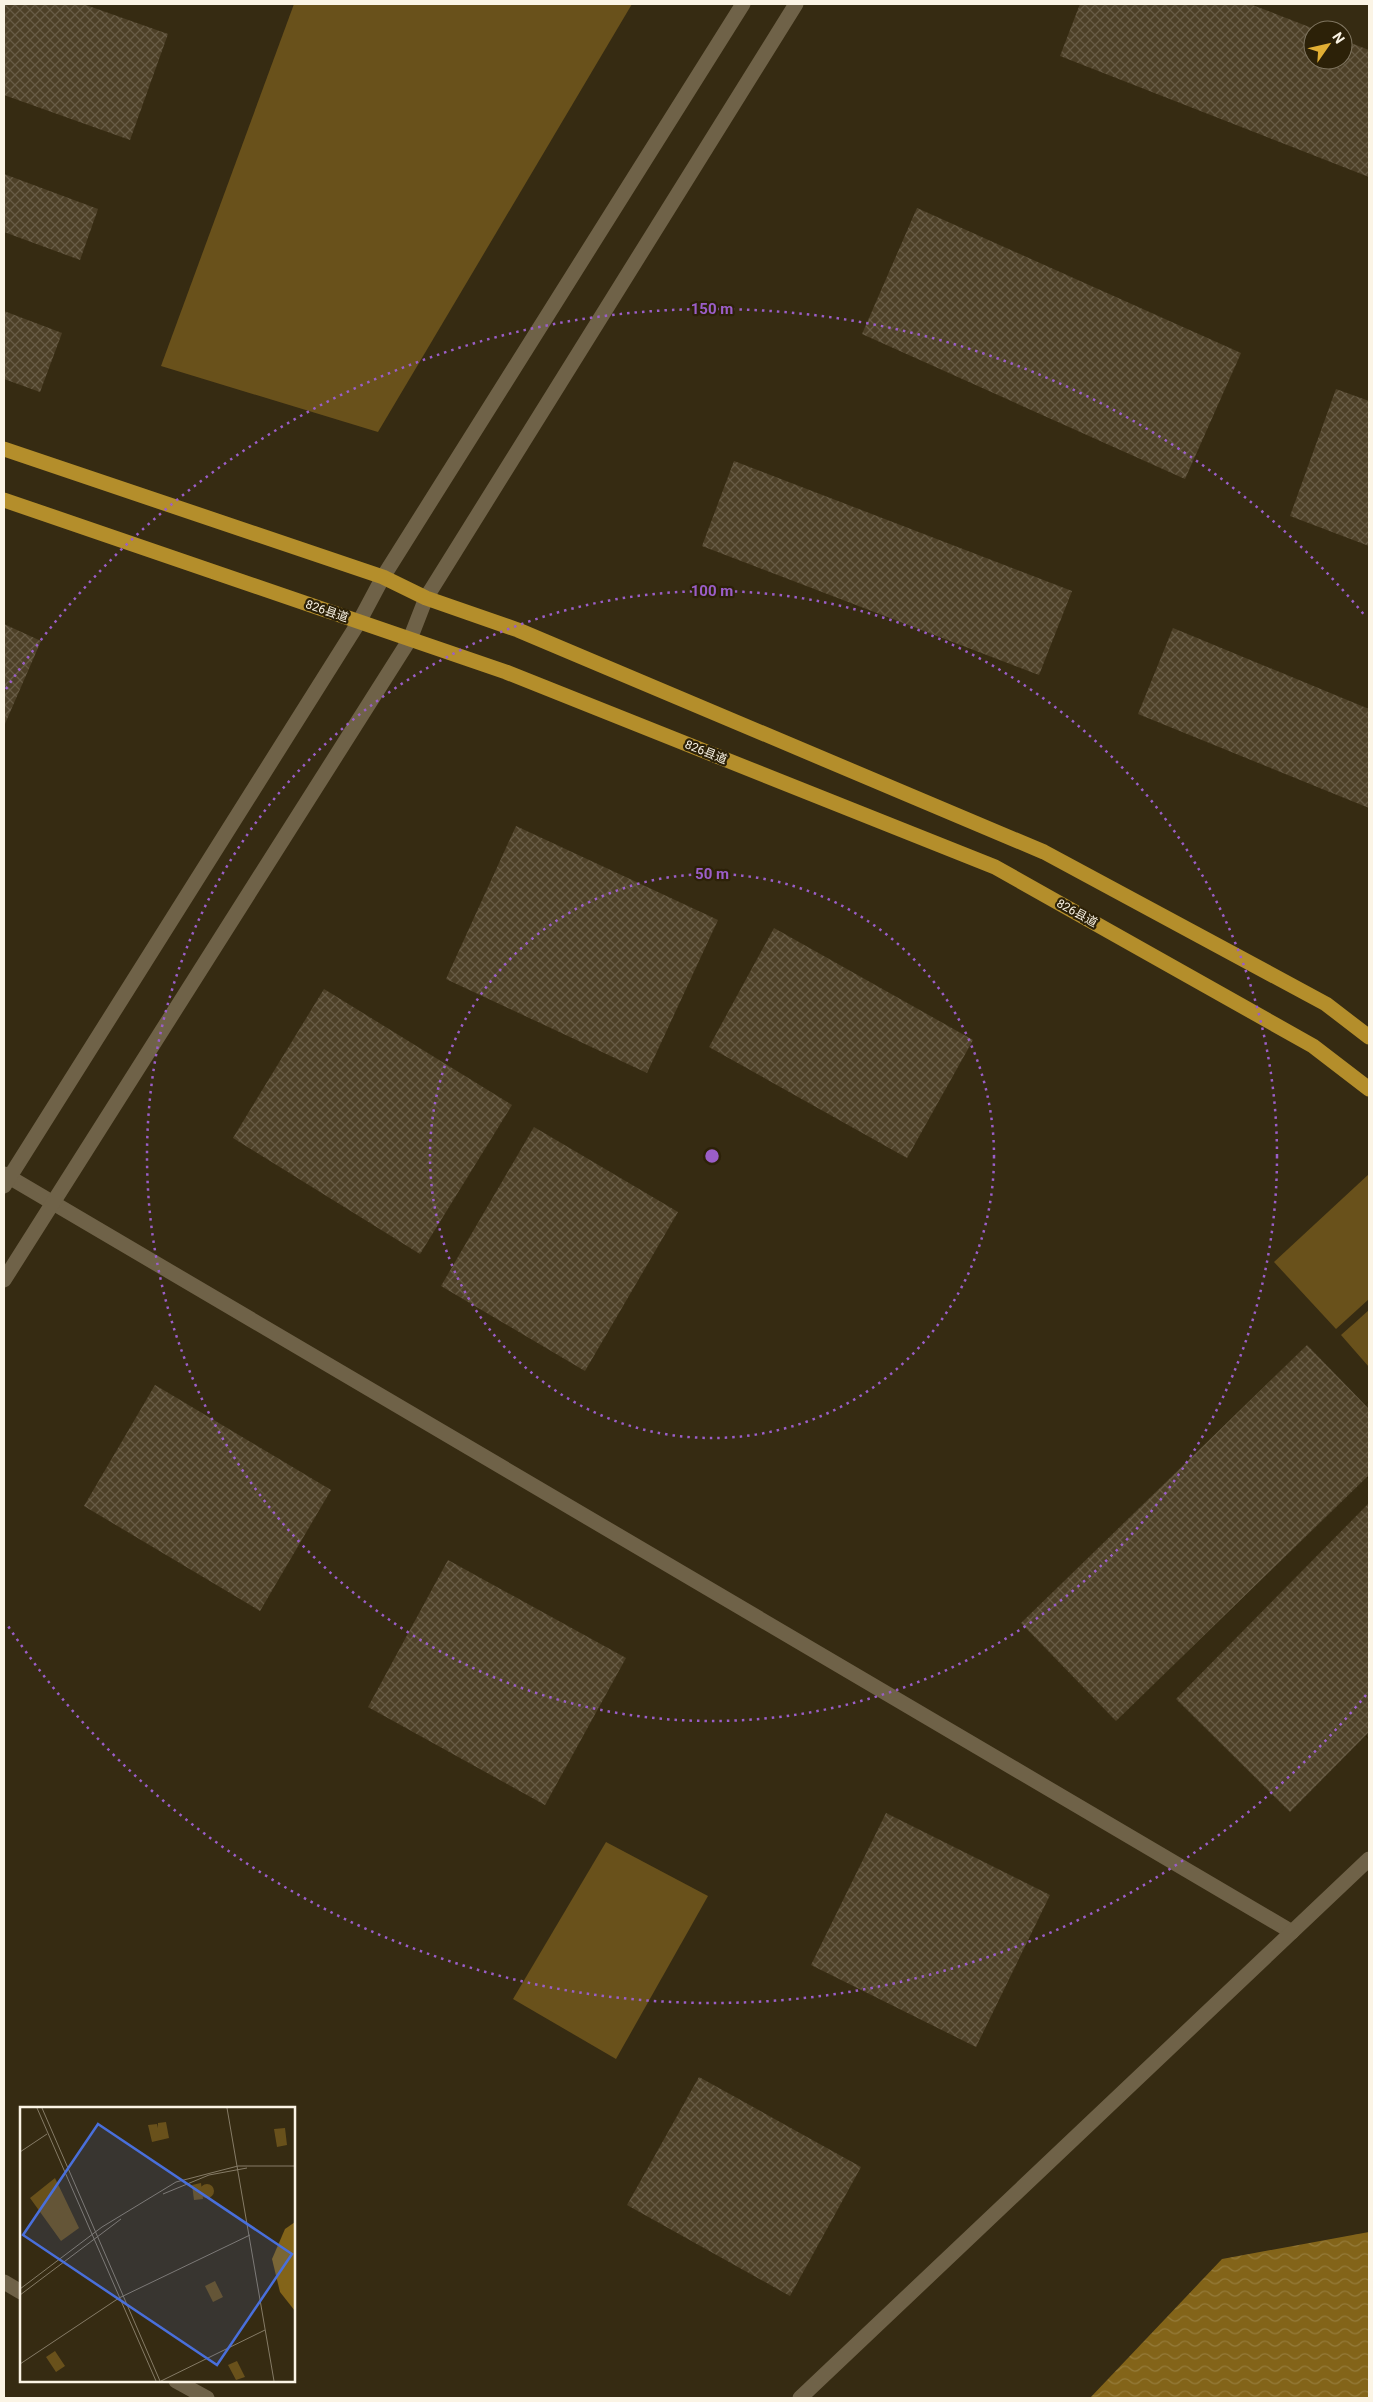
<svg xmlns="http://www.w3.org/2000/svg" width="1373" height="2402" font-family="Roboto,'Noto Sans SC',sans-serif">
<defs>
<pattern id="water-waves" width="16" height="10" patternUnits="userSpaceOnUse" patternTransform="scale(1.25)"><rect width="16" height="10" fill="#836419"/><path d="M0 5q4-4 8 0t8 0" fill="none" stroke="#957b3a"/></pattern>
<pattern id="building-cross-hatch" width="8" height="8" patternUnits="userSpaceOnUse" patternTransform="scale(1.25)"><rect width="8" height="8" fill="#4d4027"/><path d="M0 0l8 8M0 8l8-8" fill="none" stroke="#685c46"/></pattern>
</defs>
<rect width="100%" height="100%" fill="#362b12"/>
<g fill="#69511b">
<path d="M294 4H632L378 432 161 366Z"/>
<path d="M1369 1174V1299L1336 1329 1274 1262Z"/>
<path d="M1369 1310V1367L1341 1335Z"/>
<path d="M606 1842 708 1896 616 2059 513 1999Z"/>
</g>
<path fill="url(#water-waves)" d="M1369 2232V2398H1090L1222 2259Z"/>
<g fill="url(#building-cross-hatch)">
<path d="M4 4H83L168 34 130 140 4 95Z"/>
<path d="M1080 4H1250L1317 30H1313V60H1343V40L1369 50V177L1060 56Z"/>
<path d="M4 174 98 209 80 260 4 232Z"/>
<path d="M917 208 1241 353 1185 479 862 334Z"/>
<path d="M4 311 62 333 40 392 4 379Z"/>
<path d="M1336 389 1369 401V546L1290 516Z"/>
<path d="M734 461 1072 591 1039 675 702 546Z"/>
<path d="M4 624 41 641 4 726Z"/>
<path d="M1173 628 1369 709V808L1138 714Z"/>
<path d="M516 826 718 920 647 1073 446 979Z"/>
<path d="M774 928 973 1040 907 1158 709 1047Z"/>
<path d="M324 989 512 1105 420 1254 233 1138Z"/>
<path d="M534 1127 678 1212 585 1371 441 1286Z"/>
<path d="M1307 1345 1369 1409V1475L1116 1721 1021 1623Z"/>
<path d="M155 1385 331 1490 260 1611 84 1506Z"/>
<path d="M1369 1503V1732L1290 1812 1176 1699Z"/>
<path d="M448 1560 626 1658 545 1805 368 1707Z"/>
<path d="M886 1813 1050 1895 976 2047 811 1965Z"/>
<path d="M699 2077 861 2167 790 2296 627 2205Z"/>
</g>
<g fill="none" stroke-linecap="round" stroke-linejoin="round">
<g stroke="#6f6248" stroke-width="15">
<path d="M4 1174 1292 1932"/>
<path d="M4 1186 359 622 383 577 743 4"/>
<path d="M4 1280 410 639 426 598 796 4"/>
<path d="M4 2282 21 2292"/>
<path d="M176 2381 207 2398"/>
<path d="M800 2398 1369 1859"/>
</g>
<g stroke="#b48e2b" stroke-width="15">
<path d="M4 449 383 577 426 598 518 630 1044 852 1326 1004 1369 1037"/>
<path d="M4 500 506 672 995 867 1313 1046 1369 1089"/>
</g>
</g>
<g fill="none" stroke="#9b5ec8" stroke-width="2.5" stroke-dasharray="2.5 5">
<circle cx="712" cy="1156" r="282"/>
<circle cx="712" cy="1156" r="565"/>
<path d="M1366 1695A847 847 0 0 1 6 1623M6 689A847 847 0 0 1 1366 617"/>
</g>
<g text-anchor="middle" dominant-baseline="central" stroke-width="4.5" stroke-linejoin="round" paint-order="stroke">
<g font-size="12" fill="#fbf4e5" stroke="#2c2108">
<text transform="translate(327 611) rotate(19)">826县道</text>
<text transform="translate(706 752) rotate(22)">826县道</text>
<text transform="translate(1077 913) rotate(29)">826县道</text>
</g>
</g>
<g transform="translate(20 2107)">
<rect width="275" height="275" fill="#362b12"/>
<path d="M146 15 149 31 132 35 128 18 137 17 138 21V16ZM265 21 267 38 257 40 254 22ZM35 71 59 121 41 134 10 91ZM181 76 183 92 174 93 172 78ZM180 84a7 7 0 1 1 14 0a7 7 0 1 1-14 0ZM195 174 203 190 193 195 185 179ZM35 244 45 259 36 265 26 250ZM217 254 225 270 216 273 208 258Z" fill="#69511b"/>
<path d="M275 115V204L260 185 252 152 265 122Z" fill="#836419"/>
<path fill="none" stroke="#857b66" stroke-width="1" d="M17 1 136 274M22 1 140 274M207 1 254 274M0 45 27 27M143 87 189 68 227 61M0 182 82 120 156 75 218 59H275M0 188 101 112M0 257 99 191 230 128M141 274 245 223"/>
<path fill="#496fdb" fill-opacity="0.15" stroke="#496fdb" stroke-width="2.5" d="M78 17 272 147 197 258 3 128Z"/>
<rect width="275" height="275" fill="none" stroke="#fbf4e5" stroke-width="2.5"/>
</g>
<circle cx="712" cy="1156" r="8" fill="#9b5ec8" stroke="#2c2108" stroke-width="2.5"/>
<g font-size="15" text-anchor="middle" font-weight="bold" fill="#9b5ec8" stroke="#2c2108" stroke-width="4.5" stroke-linejoin="round" paint-order="stroke">
<text x="712" y="314">150 m</text>
<text x="712" y="596">100 m</text>
<text x="712" y="879">50 m</text>
</g>
<rect width="1373" height="2402" fill="none" stroke="#fbf4e5" stroke-width="10"/>
<g transform="translate(1328 45) rotate(56)"><circle r="24" fill="#2c2108" stroke="#7f7560"/>
<path d="M0-4L9 19L0 12L-9 19Z" fill="#e2af34"/>
<text y="-8" font-size="14" font-weight="bold" text-anchor="middle" fill="#fbf4e5">N</text>
</g>
</svg>
